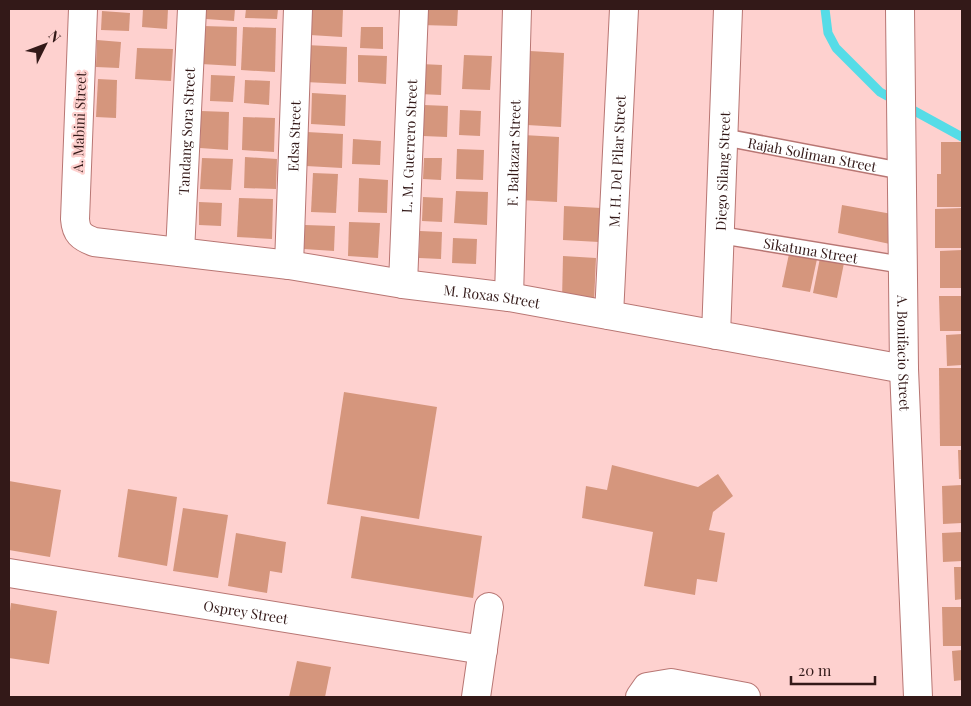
<svg xmlns="http://www.w3.org/2000/svg" width="971" height="706" font-family="'Playfair Display',serif">
<rect width="100%" height="100%" fill="#fed1cf"/>
<g fill="none" stroke-linecap="round" stroke-linejoin="round">
<path stroke="#56dce7" stroke-width="9" d="M825 9 828 33 836 48 880 92 962 137"/>
</g>
<g fill="#d5967d">
<path d="M143 9H168L167 29 142 27Z"/>
<path d="M206 9H235L234 21 206 19Z"/>
<path d="M246 9H278L277 19 245 18Z"/>
<path d="M311 9H343L342 37 310 35Z"/>
<path d="M422 9H458L457 26 421 25Z"/>
<path d="M102 11 130 13 129 31 101 30Z"/>
<path d="M203 26 237 27 236 66 201 64Z"/>
<path d="M243 27 276 28 275 72 241 70Z"/>
<path d="M361 27H383V49L360 48Z"/>
<path d="M97 40 121 42 119 68 96 67Z"/>
<path d="M306 45 347 47 346 84 305 82Z"/>
<path d="M137 48 173 49 171 81 135 79Z"/>
<path d="M530 51 564 53 561 127 527 125Z"/>
<path d="M358 55 387 56 386 84 358 82Z"/>
<path d="M464 55 492 56 490 90 462 89Z"/>
<path d="M421 64 442 65 441 95 420 94Z"/>
<path d="M211 75 235 76 233 102 210 101Z"/>
<path d="M98 79 117 80 116 118 96 117Z"/>
<path d="M245 80 270 81 269 105 244 103Z"/>
<path d="M312 93 346 95 345 126 311 124Z"/>
<path d="M424 105 448 106 447 137 423 136Z"/>
<path d="M460 110 481 111 480 136 459 135Z"/>
<path d="M201 111 229 112 228 150 200 148Z"/>
<path d="M243 117 275 118 274 152 242 150Z"/>
<path d="M307 132 343 134 342 168 306 166Z"/>
<path d="M523 135 559 137 557 202 520 200Z"/>
<path d="M353 139 381 141 380 165 352 164Z"/>
<path d="M941 142H962V207H937V174H941Z"/>
<path d="M457 149 484 150 483 180 456 179Z"/>
<path d="M245 157 277 159 276 189 244 188Z"/>
<path d="M202 158 233 159 231 190 200 189Z"/>
<path d="M424 158H442L441 180 423 179Z"/>
<path d="M313 173 338 174 336 213 311 212Z"/>
<path d="M359 178 388 180 387 213 358 212Z"/>
<path d="M456 191 488 192 487 225 454 223Z"/>
<path d="M423 197 443 198 442 222 422 221Z"/>
<path d="M239 198 273 199 272 239 237 237Z"/>
<path d="M199 202 222 203 221 226 199 225Z"/>
<path d="M842 205 892 214 890 244 838 233Z"/>
<path d="M564 206 601 208 599 242 563 240Z"/>
<path d="M962 208V248H935V209Z"/>
<path d="M349 222 380 223 378 258 348 256Z"/>
<path d="M305 225 335 226 334 251 304 249Z"/>
<path d="M420 231 442 232 441 259 419 258Z"/>
<path d="M453 238 477 239 476 264 452 263Z"/>
<path d="M962 250V288H940V251Z"/>
<path d="M789 254 817 259 810 292 782 287Z"/>
<path d="M563 256 596 258 594 302 562 300Z"/>
<path d="M820 258 844 263 837 298 813 293Z"/>
<path d="M939 296H962V331H940Z"/>
<path d="M962 334V365L947 366 946 335Z"/>
<path d="M939 368H962V446H940Z"/>
<path d="M344 392 437 407 419 519 327 504Z"/>
<path d="M958 450H962V479H959Z"/>
<path d="M612 465 698 487 718 474 733 496 713 512 709 530 725 533 717 582 697 579 695 595 644 586 653 532 582 518 586 486 607 490Z"/>
<path d="M9 481 61 490 50 557 9 550Z"/>
<path d="M962 485V523L943 524 942 486Z"/>
<path d="M128 489 177 497 167 566 118 557Z"/>
<path d="M183 508 228 515 218 578 173 571Z"/>
<path d="M361 516 482 536 473 598 351 578Z"/>
<path d="M962 532V561L943 562 942 533Z"/>
<path d="M236 533 286 542 282 573 270 571 267 593 228 586Z"/>
<path d="M954 567H962V599L955 600Z"/>
<path d="M11 603 57 611 49 664 9 658V619Z"/>
<path d="M942 607H962V646H943Z"/>
<path d="M962 650V680L954 681 952 651Z"/>
<path d="M297 661 331 667 325 697H289Z"/>
</g>
<g fill="none" stroke-linecap="round" stroke-linejoin="round">
<defs>
<g id="service">
<path id="s1" d="M723 137 902 171"/>
<path id="s2" d="M720 235 903 265"/>
</g>
<g id="minor">
<path id="s3" d="M83 9 75 219C76 233 81 237 94 242L289 265 403 284 509 297 904 369"/>
<path id="s4" d="M900 9 904 369 918 697"/>
<path id="s5" d="M180 252 192 9"/>
<path id="s6" d="M289 265 298 9"/>
<path id="s7" d="M403 284 414 9"/>
<path id="s8" d="M509 297 517 9"/>
<path id="s9" d="M609 315 624 9"/>
<path id="s10" d="M716 335 728 9"/>
<path id="s11" d="M9 573 483 650"/>
<path d="M476 697 489 607"/>
<path d="M640 697 647 687 671 683 746 697"/>
</g>
</defs>
<use href="#service" stroke="#b87673" stroke-width="19"/>
<use href="#minor" stroke="#b87673" stroke-width="30"/>
<use href="#service" stroke="#fff" stroke-width="16"/>
<use href="#minor" stroke="#fff" stroke-width="28"/>
</g>
<g text-anchor="middle" dominant-baseline="central" stroke-width="4.5" stroke-linejoin="round" paint-order="stroke">
<g font-size="14" fill="#331918" stroke="#fed1cf">
<text transform="translate(79 122) rotate(-88)">A. Mabini Street</text>
<text stroke="none"><textPath href="#s5" startOffset="121">Tandang Sora Street</textPath></text>
<text stroke="none"><textPath href="#s6" startOffset="129">Edsa Street</textPath></text>
<text stroke="none"><textPath href="#s7" startOffset="138">L. M. Guerrero Street</textPath></text>
<text stroke="none"><textPath href="#s8" startOffset="144">F. Baltazar Street</textPath></text>
<text stroke="none"><textPath href="#s1" startOffset="91">Rajah Soliman Street</textPath></text>
<text stroke="none"><textPath href="#s9" startOffset="154">M. H. Del Pilar Street</textPath></text>
<text stroke="none"><textPath href="#s10" startOffset="164">Diego Silang Street</textPath></text>
<text stroke="none"><textPath href="#s2" startOffset="92">Sikatuna Street</textPath></text>
<text stroke="none"><textPath href="#s3" startOffset="644">M. Roxas Street</textPath></text>
<text stroke="none"><textPath href="#s4" startOffset="344">A. Bonifacio Street</textPath></text>
<text stroke="none"><textPath href="#s11" startOffset="240">Osprey Street</textPath></text>
</g>
</g>
<rect width="971" height="706" fill="none" stroke="#331918" stroke-width="20"/>
<g transform="translate(45 45) rotate(48)" stroke="#fed1cf" stroke-width="4" paint-order="stroke">
<path d="M0-4L9 19L0 12L-9 19Z" fill="#331918"/>
<text y="-8" font-size="14" font-weight="bold" text-anchor="middle" fill="#331918">N</text>
</g>
<path d="M791 676v8h84v-8" fill="none" stroke="#331918" stroke-width="2.5"/>
<text x="798" y="676" font-size="15" fill="#331918" stroke="#fed1cf" stroke-width="4" paint-order="stroke">20 m</text>
</svg>
